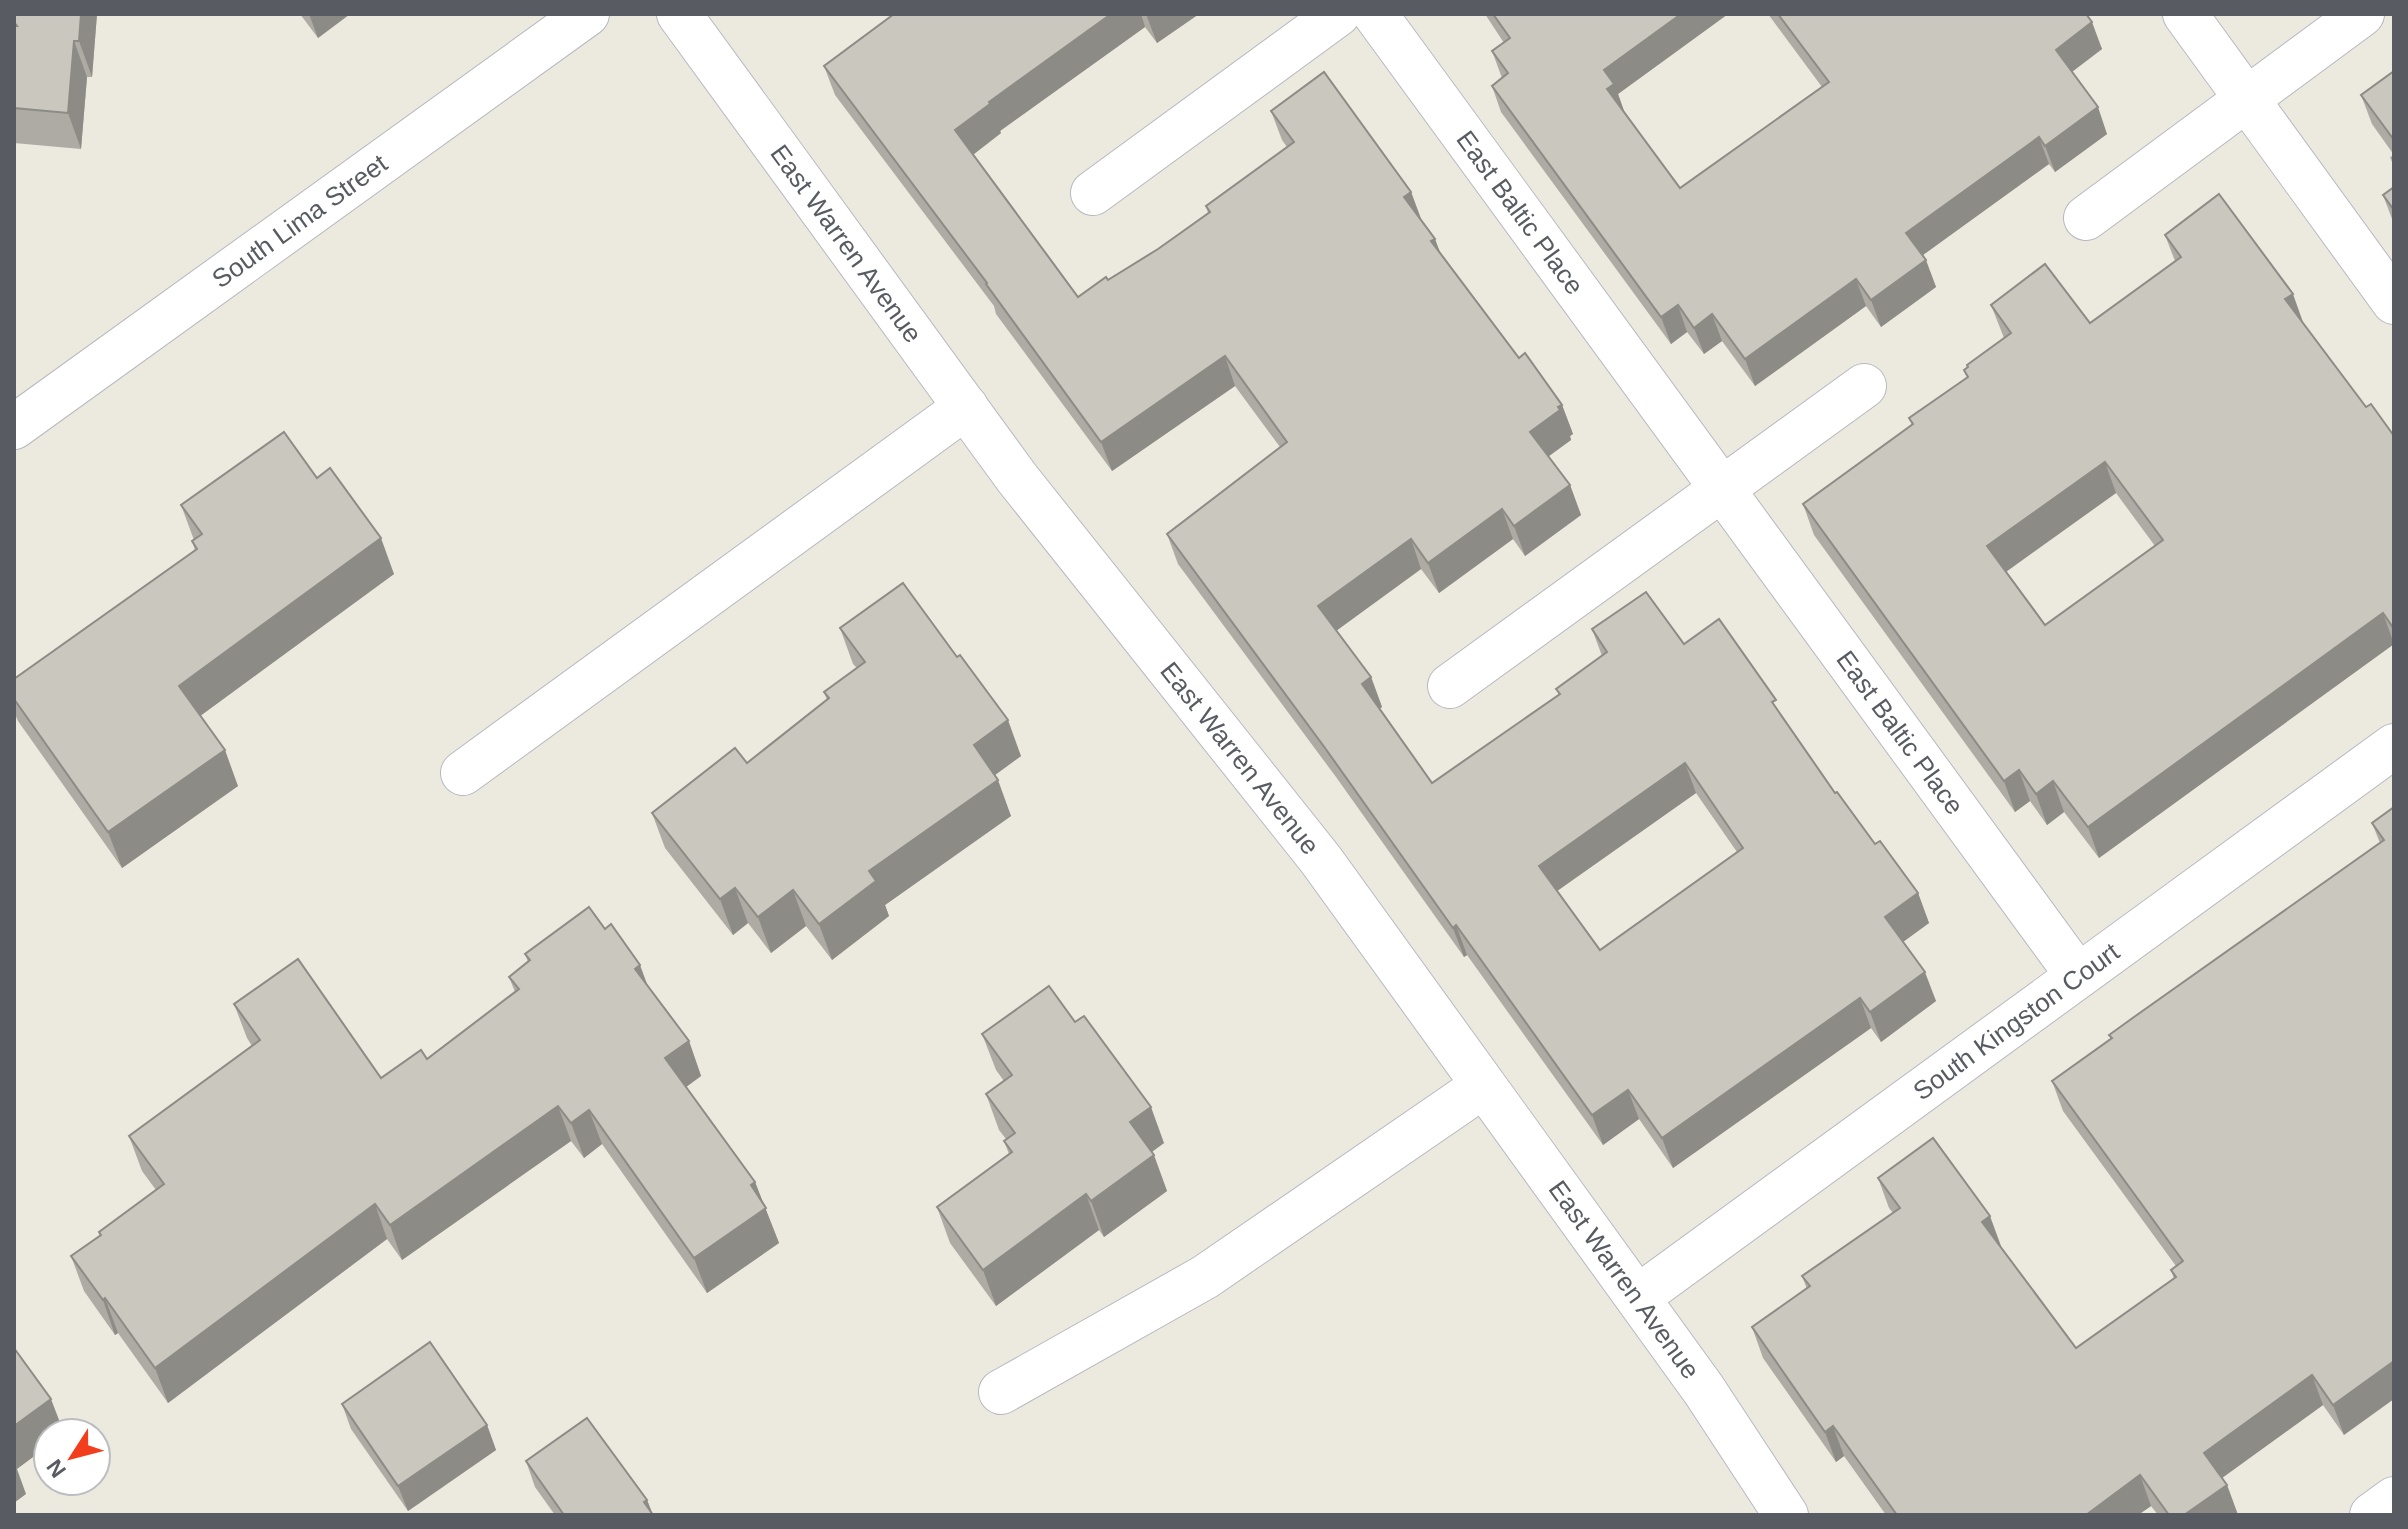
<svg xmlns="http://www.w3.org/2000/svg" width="2408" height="1529" font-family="Arial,sans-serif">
<rect width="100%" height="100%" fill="#eceadf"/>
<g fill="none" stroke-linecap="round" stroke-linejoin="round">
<defs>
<g id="minor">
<path id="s1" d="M679 14 1017 478 1321 860 1704 1390 1786 1515"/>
<path id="s2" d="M1375 14 2078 976"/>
<path d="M2185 14 2394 302"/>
<path d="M1093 193 1338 14"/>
<path d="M2086 218 2362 14"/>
<path id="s3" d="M14 427 587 14"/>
<path d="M1450 686 1864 386"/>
<path d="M463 773 966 407"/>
<path id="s4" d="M1638 1297 2394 746"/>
<path d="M1001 1392 1205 1277 1483 1086"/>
<path d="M2372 1515 2394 1499"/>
</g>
</defs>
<use href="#minor" stroke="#b7b9bf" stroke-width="46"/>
<use href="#minor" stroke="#fff" stroke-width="44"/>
</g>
<g fill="#adaba3" fill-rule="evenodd">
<path d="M14 14H97L92 77H87L81 149 14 143Z"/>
<path d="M300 14H350L318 38Z"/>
<path d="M894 14H1199L1157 43 1145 27 1000 131 1001 133 973 155 1078 297 1158 249 1208 213 1206 206 1287 147 1282 140 1271 111 1411 192 1422 221 1435 239 1440 254 1519 358 1562 405 1573 434 1570 436 1571 440 1548 456 1570 485 1581 515 1525 556 1513 539 1439 593 1421 569 1336 631 1371 677 1382 707 1380 708 1432 783 1559 695 1556 689 1602 656 1592 629 1684 644 1781 714 1835 793 1875 844 1918 893 1929 923 1903 942 1936 1001 1881 1042 1871 1028 1673 1168 1639 1119 1603 1145 1467 955 1464 957 1336 777 1178 564 1167 534 1280 447 1235 386 1112 471 996 314 994 306 835 95 824 66ZM1696 793 1737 852 1600 950 1557 891Z"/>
<path d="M1485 14H1728L1618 94 1624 111 1680 188 1822 87 1768 14H2086L2102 49 2072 72 2107 134 2055 172 2049 164 1923 255 1936 287 1881 327 1866 306 1755 386 1722 341 1704 354 1687 332 1671 344 1501 112 1492 86 1502 78 1492 51 1504 43Z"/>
<path d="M2394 71V167L2390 157 2394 155 2372 124 2361 95Z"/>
<path d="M2394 187V224L2383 195Z"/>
<path d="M2165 235 2304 325 2366 407 2394 436V644L2099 858 2064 812 2047 825 2030 801 2015 812 1814 535 1803 504 1912 425 1909 418 1967 378 1964 370 2004 338 1991 305 2090 323 2175 261ZM2116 493 2155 546 2045 625 2006 571Z"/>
<path d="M317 478 394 574 200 716 238 786 122 868 18 721 14 712V679L195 550 192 541 194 540 181 505Z"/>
<path d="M840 628 1021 756 994 775 1011 816 885 905 889 916 832 960 806 926 771 953 748 923 733 935 665 848 652 813 747 763 827 700 824 692 857 668 853 664Z"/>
<path d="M2394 807 2344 1435 2323 1405 2222 1478 2227 1485 2238 1515H2158L2151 1506 2138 1515H1886L1844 1456 1836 1462 1763 1358 1752 1327 1807 1289 1802 1276 1893 1213 1889 1208 1878 1178 2001 1246 2000 1247 2076 1348 2174 1279 2171 1270 2176 1266 2063 1111 2052 1081 2111 1039 2109 1035 2380 843 2372 823Z"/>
<path d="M525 954 648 986 689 1041 701 1076 686 1087 755 1182 779 1243 707 1293 602 1144 584 1158 571 1141 402 1260 387 1239 168 1403 118 1333 115 1335 84 1291 71 1256 100 1236 99 1232 156 1190 142 1171 129 1136 252 1046 247 1038 234 1004 381 1078 427 1059 515 992 509 977 528 962Z"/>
<path d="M982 1034 1164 1143 1152 1152 1167 1191 1104 1237 1099 1230 996 1306 950 1243 937 1207 1009 1154 1004 1141 1006 1139 999 1130 986 1094 1004 1081 996 1070Z"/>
<path d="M342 1404 487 1425 496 1450 408 1511 351 1429Z"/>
<path d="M526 1461 647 1500 653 1515H555L535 1487Z"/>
</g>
<g fill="#8d8b85">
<path d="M81 14H97L92 77 79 41Z"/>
<path d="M309 14H350L318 38Z"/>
<path d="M1111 14H1141L1145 27 1000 131 1001 133 966 160 955 130 989 102Z"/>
<path d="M1146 14H1199L1157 43Z"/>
<path d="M1681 14H1728L1618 94 1624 111 1617 116 1607 89 1604 70Z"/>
<path d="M2092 22 2102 49 2065 77 2056 50Z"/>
<path d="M74 41 87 77 81 149 68 113Z"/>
<path d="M2098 107 2107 134 2055 172 2045 146Z"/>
<path d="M2039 137 2049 164 1916 260 1906 233Z"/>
<path d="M1411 192 1422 222 1404 197Z"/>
<path d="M1435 239 1446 268 1431 241Z"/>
<path d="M1926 260 1936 287 1881 327 1871 300Z"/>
<path d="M1856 279 1866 306 1755 386 1745 359Z"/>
<path d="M2293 294 2304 325 2285 299Z"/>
<path d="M1678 305 1687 332 1671 344 1661 317Z"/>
<path d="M1712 314 1722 341 1704 354 1694 328Z"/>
<path d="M1225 356 1235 386 1112 471 1101 442Z"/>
<path d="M1562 405 1573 434 1570 436 1571 440 1541 462 1530 432Z"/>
<path d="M2105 462 2116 493 1999 577 1987 546Z"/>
<path d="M1570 485 1581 515 1525 556 1514 526Z"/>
<path d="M1502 509 1513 539 1439 593 1428 563Z"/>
<path d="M381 538 394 574 192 722 179 686Z"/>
<path d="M1411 539 1421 569 1329 636 1318 606Z"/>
<path d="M2383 613 2394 644 2099 858 2088 827Z"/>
<path d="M1371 677 1382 707 1373 713 1362 684Z"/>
<path d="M1008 720 1021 756 987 781 974 745Z"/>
<path d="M225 750 238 786 122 868 108 832Z"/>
<path d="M1685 763 1696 793 1550 896 1539 866Z"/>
<path d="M2019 770 2030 801 2015 812 2004 781Z"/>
<path d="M998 780 1011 816 885 905 889 916 832 960 819 924 869 871Z"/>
<path d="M2053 781 2064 812 2047 825 2036 794Z"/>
<path d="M735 888 748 923 733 935 720 899Z"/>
<path d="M793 890 806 926 771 953 758 917Z"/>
<path d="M1918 893 1929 923 1896 947 1885 917Z"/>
<path d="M1456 925 1467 955 1464 957 1453 928Z"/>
<path d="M640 965 653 1000 635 969Z"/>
<path d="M1925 972 1936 1001 1881 1042 1870 1012Z"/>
<path d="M1860 998 1871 1028 1673 1168 1662 1138Z"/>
<path d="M689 1041 701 1076 678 1093 665 1058Z"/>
<path d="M1628 1090 1639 1119 1603 1145 1592 1115Z"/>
<path d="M558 1106 571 1141 402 1260 390 1225Z"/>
<path d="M1151 1107 1164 1143 1143 1158 1130 1122Z"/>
<path d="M589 1110 602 1144 584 1158 571 1123Z"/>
<path d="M1154 1155 1167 1191 1104 1237 1091 1201Z"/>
<path d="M755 1182 779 1243 707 1293 694 1258 751 1185Z"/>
<path d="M1086 1194 1099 1230 996 1306 983 1270Z"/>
<path d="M375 1204 387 1239 168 1403 155 1368Z"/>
<path d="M1990 1216 2001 1246 1993 1252 1982 1222Z"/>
<path d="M105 1298 118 1333 115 1335 103 1300Z"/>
<path d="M2394 1361V1399L2344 1435 2333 1405Z"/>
<path d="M2312 1375 2323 1405 2215 1483 2204 1453Z"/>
<path d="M51 1399 64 1433H48V1446L17 1469 26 1494 14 1503V1426Z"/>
<path d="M487 1425 496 1450 408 1511 398 1486Z"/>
<path d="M1833 1426 1844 1456 1836 1462 1825 1432Z"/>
<path d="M2140 1475 2151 1506 2138 1515H2086Z"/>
<path d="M2227 1485 2238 1515H2184Z"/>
<path d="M647 1500 653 1515 644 1502Z"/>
</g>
<g fill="#c9c7be" stroke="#8d8b85" stroke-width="2" fill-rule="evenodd">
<path d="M14 14H81L79 41H74L68 113 14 108V26H17L14 22Z"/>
<path d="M894 14H1111L989 102 990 104 955 130 1078 297 1106 277 1108 280 1158 249 1210 212 1206 206 1294 142 1271 111 1324 72 1411 192 1404 197 1435 239 1431 241 1519 358 1525 353 1562 405 1558 407 1560 410 1530 432 1570 485 1514 526 1502 509 1428 563 1411 539 1318 606 1371 677 1362 684 1432 783 1560 694 1556 689 1607 652 1592 629 1646 592 1684 644 1719 619 1776 700 1772 702 1835 793 1837 792 1875 844 1880 841 1918 893 1885 917 1925 972 1870 1012 1860 998 1662 1138 1628 1090 1592 1115 1456 925 1453 928 1325 748 1167 534 1287 442 1225 356 1101 442 986 284 987 283 824 66ZM1685 763 1743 848 1600 950 1539 866Z"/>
<path d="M1493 14H1681L1604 70 1614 84 1607 89 1680 188 1829 82 1778 14H2086L2092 22 2056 50 2098 107 2045 146 2039 137 1906 233 1926 260 1871 300 1856 279 1745 359 1712 314 1694 328 1678 305 1661 317 1492 86 1508 73 1492 51 1510 38Z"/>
<path d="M2394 71V140L2361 95Z"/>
<path d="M2394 187V210L2383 195Z"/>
<path d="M2219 194 2293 294 2285 299 2366 407 2371 404 2394 436V629L2383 613 2088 827 2053 781 2036 794 2019 770 2004 781 1803 504 1913 424 1909 418 1968 377 1964 370 1968 367 1967 365 2011 333 1991 305 2045 264 2090 323 2181 257 2165 235ZM2105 462 2163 540 2045 625 1987 546Z"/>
<path d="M284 432 317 478 330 468 381 538 179 686 225 750 108 832 14 699V679L197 549 192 541 202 534 181 505Z"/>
<path d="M903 583 957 657 960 655 1008 720 974 745 998 780 869 871 876 881 819 924 793 890 758 917 735 888 720 899 652 813 735 748 747 763 829 698 824 692 865 662 840 628Z"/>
<path d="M2394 807V1361L2333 1405 2312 1375 2204 1453 2227 1485 2184 1515H2169L2140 1475 2086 1515H1897L1833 1426 1825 1432 1752 1327 1810 1286 1802 1276 1900 1208 1878 1178 1933 1138 1990 1216 1982 1222 2076 1348 2176 1277 2171 1270 2183 1261 2052 1081 2112 1038 2109 1035 2134 1017 2384 840 2372 823Z"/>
<path d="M589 907 605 929 611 924 640 965 635 969 689 1041 665 1058 755 1182 751 1185 766 1208 694 1258 589 1110 571 1123 558 1106 390 1225 375 1204 155 1368 105 1298 103 1300 71 1256 101 1235 99 1232 164 1184 129 1136 260 1040 234 1004 298 959 381 1078 421 1050 427 1059 519 989 509 977 530 960 525 954Z"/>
<path d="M1049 986 1075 1022 1084 1016 1151 1107 1130 1122 1154 1155 1091 1201 1086 1194 983 1270 937 1207 1012 1152 1004 1141 1015 1133 986 1094 1012 1075 982 1034Z"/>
<path d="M430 1342 487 1425 398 1486 342 1404Z"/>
<path d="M14 1348 51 1399 14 1426Z"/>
<path d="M587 1418 647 1500 644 1502 653 1515H564L526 1461Z"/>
</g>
<g text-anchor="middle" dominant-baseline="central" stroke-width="7" stroke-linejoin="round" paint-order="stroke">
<g font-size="26" fill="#585b61" stroke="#fff">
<text stroke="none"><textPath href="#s2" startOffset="246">East Baltic Place</textPath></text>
<text stroke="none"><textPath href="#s3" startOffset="352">South Lima Street</textPath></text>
<text stroke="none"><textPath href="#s1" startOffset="284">East Warren Avenue</textPath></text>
<text stroke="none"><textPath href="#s2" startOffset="890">East Baltic Place</textPath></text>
<text stroke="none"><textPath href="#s1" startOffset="932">East Warren Avenue</textPath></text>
<text stroke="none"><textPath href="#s4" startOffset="468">South Kingston Court</textPath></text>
<text stroke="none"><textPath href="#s1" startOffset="1580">East Warren Avenue</textPath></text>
</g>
</g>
<rect width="2408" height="1529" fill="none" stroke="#585b61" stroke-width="32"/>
<g transform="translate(72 1457) rotate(234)"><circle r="38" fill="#ffffff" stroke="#bcbdc0" stroke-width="2"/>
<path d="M0-6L14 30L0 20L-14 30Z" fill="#f33e1e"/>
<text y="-12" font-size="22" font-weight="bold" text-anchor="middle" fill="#585b61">N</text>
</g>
</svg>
